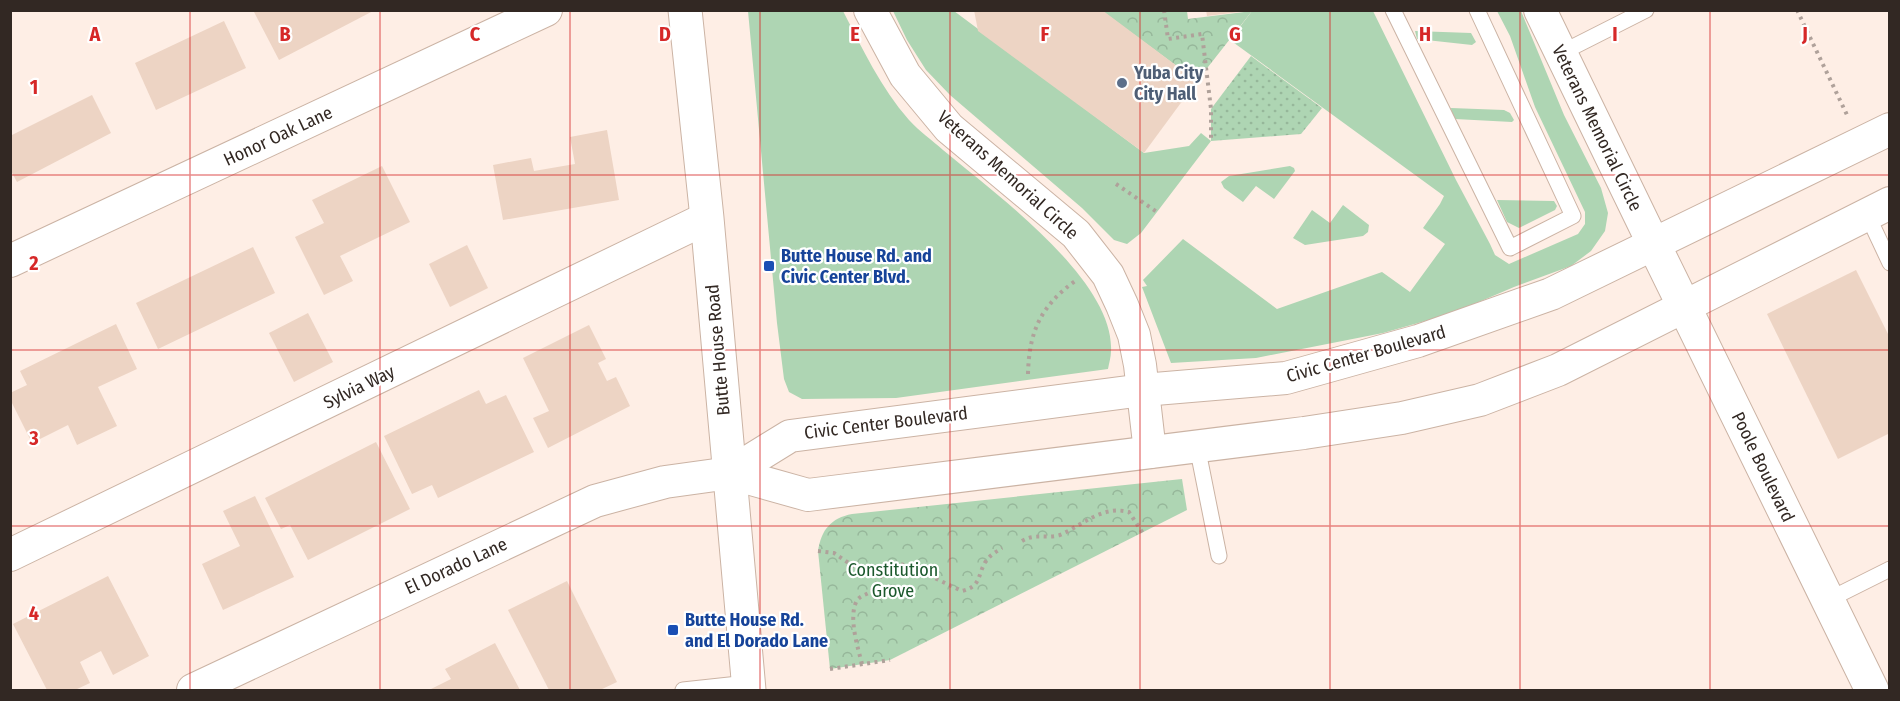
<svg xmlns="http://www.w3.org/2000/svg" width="1900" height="701" font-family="'Fira Sans Condensed',sans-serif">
<defs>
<pattern id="park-crowns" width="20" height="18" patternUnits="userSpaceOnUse" patternTransform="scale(1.5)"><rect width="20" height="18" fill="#aed5b3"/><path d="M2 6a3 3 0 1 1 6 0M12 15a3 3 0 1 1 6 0" fill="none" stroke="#96b79a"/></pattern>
<pattern id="garden-dots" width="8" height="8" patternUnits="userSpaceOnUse" patternTransform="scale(1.5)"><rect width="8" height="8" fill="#aed5b3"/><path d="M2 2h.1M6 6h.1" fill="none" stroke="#96b79a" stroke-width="1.8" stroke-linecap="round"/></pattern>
</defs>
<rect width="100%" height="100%" fill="#feeee5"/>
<g fill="#aed5b3">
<path d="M748 11H843C862 48 881 88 909 120 919 131 932 140 943 150 993 192 1115 280 1111 351 1111 357 1109 363 1108 369L896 398 802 399 789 392 784 379 777 323Z"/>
<path d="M893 11H954L1144 153 1189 146 1201 133 1211 141 1141 233 1127 244 1114 240 1082 208 950 95 926 70 907 40Z"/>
<path d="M1252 11H1373L1456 180 1490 244 1495 255 1509 264 1578 234 1585 224V212L1535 107 1510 36 1497 11H1521L1564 115 1601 188 1608 213 1605 231 1591 251 1571 266 1514 287 1453 313 1383 333 1256 358 1171 363 1142 287 1147 286 1143 280 1183 239 1277 309 1382 272 1410 292 1445 244 1423 228 1440 204 1444 196 1230 40Z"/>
<path d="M1415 31 1471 33 1476 42 1472 45 1417 39Z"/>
<path d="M1451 108 1504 110 1510 113 1514 120 1512 122 1455 119 1452 116Z"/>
<path d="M1290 166 1294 168 1295 171 1274 199 1256 186 1243 202 1224 188 1221 182 1229 176Z"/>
<path d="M1497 200 1554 201 1557 206 1555 210 1519 228 1507 222Z"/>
<path d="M1343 205 1369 225 1368 232 1363 236 1305 245 1293 238 1312 210 1330 223Z"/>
</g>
<g fill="url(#park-crowns)">
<path d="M1102 11H1187L1188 19 1252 11 1197 81Z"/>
<path d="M1182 479 1187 510 890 660 830 669 818 551C821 530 831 518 852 514Z"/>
</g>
<path fill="url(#garden-dots)" d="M1251 56 1322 108 1301 134 1211 141V109Z"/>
<g fill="#edd4c4">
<path d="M253 10H375L279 60Z"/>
<path d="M974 10H1102L1197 81 1144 153 978 31Z"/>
<path d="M1206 10H1240V12L1207 16Z"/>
<path d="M224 21 246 68 156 110 135 63Z"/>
<path d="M92 95 111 133 17 182 10 169V136Z"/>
<path d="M607 130 619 200 503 220 493 165 531 158 534 171 575 164 570 137Z"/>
<path d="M382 166 410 222 340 256 353 281 324 295 295 237 324 223 312 200Z"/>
<path d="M467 245 488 288 450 307 429 264Z"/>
<path d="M253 247 275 293 158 349 136 303Z"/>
<path d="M1856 270 1890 338V433L1838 459 1767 314Z"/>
<path d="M308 313 333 362 294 382 269 333Z"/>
<path d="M116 324 137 369 98 387 117 426 77 445 68 425 32 443 10 399V393L27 385 20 371Z"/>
<path d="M589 325 606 359 598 363 607 381 616 377 630 406 548 448 533 418 549 411 523 358Z"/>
<path d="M479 390 486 404 506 395 534 452 438 498 432 485 412 494 384 436Z"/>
<path d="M376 442 410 509 308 560 290 525 281 529 265 498Z"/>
<path d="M255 496 294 577 223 610 202 564 240 546 223 511Z"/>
<path d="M108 576 149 656 113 675 101 651 80 662 90 683 75 690H47L13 624Z"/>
<path d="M567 581 617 682 600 690H549L508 610Z"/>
<path d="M495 643 520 690H429L451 679 445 669Z"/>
</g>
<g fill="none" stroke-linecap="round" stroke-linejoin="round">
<defs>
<g id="lane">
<path d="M1393 10 1510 248 1573 216 1477 10"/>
<path d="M1561 53 1646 10"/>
<path d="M1867 214 1890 263"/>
<path d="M1197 446 1219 556"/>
<path d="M1828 600 1890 569"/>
<path d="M683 690 748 683"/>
</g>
<g id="street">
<path d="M870 10 905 75 949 128 1076 234 1108 275 1122 305 1134 335 1140 365 1150 452"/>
<path d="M1540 10 1654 245"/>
<path d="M10 261 546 10"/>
<path d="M730 473 808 495 1304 433 1402 418 1480 400 1558 370 1890 203"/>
<path d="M10 555 707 218"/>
<path d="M193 690 595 501 665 482 730 473 790 436 1143 390 1286 378 1418 341 1551 294 1890 129"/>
</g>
<g id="secondary">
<path d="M685 10 707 218 749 690"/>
<path d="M1654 245 1872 690"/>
</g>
</defs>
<use href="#lane" stroke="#cbb3a4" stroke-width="17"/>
<use href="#street" stroke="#cbb3a4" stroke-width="34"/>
<use href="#secondary" stroke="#cbb3a4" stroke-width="35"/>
<g stroke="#afa19a" stroke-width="4" stroke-dasharray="3 4.5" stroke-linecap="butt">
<path d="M1164 10 1168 39 1202 34 1211 109V141"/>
<path d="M1797 10 1848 117"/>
<path d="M1116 184 1157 212"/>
<path d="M1028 374C1029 331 1041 306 1075 281"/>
<path d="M1022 541C1035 533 1046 539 1060 535 1083 525 1102 505 1129 512L1144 535"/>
<path d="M818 551 834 553 856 568 884 572 900 564 909 566 962 591C982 586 977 575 986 561 990 555 996 552 1002 548"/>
<path d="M862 664C858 648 847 614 858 599 862 595 866 595 870 592 876 587 879 578 884 572"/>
<path d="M830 669 890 660"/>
</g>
<use href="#lane" stroke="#fff" stroke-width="15"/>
<use href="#street" stroke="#fff" stroke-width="32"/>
<use href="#secondary" stroke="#fff" stroke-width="33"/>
</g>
<path fill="none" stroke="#d62828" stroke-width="1.5" stroke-opacity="0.55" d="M190 10V690M380 10V690M570 10V690M760 10V690M950 10V690M1140 10V690M1330 10V690M1520 10V690M1710 10V690M10 175H1890M10 350H1890M10 526H1890"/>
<circle fill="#5c6f8a" stroke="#fff" stroke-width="2" cx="1122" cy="83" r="6"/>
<g fill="#1a4fb4" stroke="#fff" stroke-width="2">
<rect x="763" y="260" width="12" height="12" rx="3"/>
<rect x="667" y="624" width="12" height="12" rx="3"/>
</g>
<g text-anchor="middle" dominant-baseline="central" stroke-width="4.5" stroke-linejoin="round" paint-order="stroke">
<g font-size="18" font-weight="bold" fill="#4e5e75" stroke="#fff" text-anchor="start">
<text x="1134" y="73">Yuba City<tspan x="1134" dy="21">City Hall</tspan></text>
</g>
<g font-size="18" fill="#322823" stroke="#fff">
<text transform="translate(1597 128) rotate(64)">Veterans Memorial Circle</text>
<text transform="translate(278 136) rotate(-25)">Honor Oak Lane</text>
<text transform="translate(1008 175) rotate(42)">Veterans Memorial Circle</text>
<text transform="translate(718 350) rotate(-95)">Butte House Road</text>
<text transform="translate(1366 354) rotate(-16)">Civic Center Boulevard</text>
<text transform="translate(359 387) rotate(-26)">Sylvia Way</text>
<text transform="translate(886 423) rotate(-7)">Civic Center Boulevard</text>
<text transform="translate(1763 467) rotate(64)">Poole Boulevard</text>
<text transform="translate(456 566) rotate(-25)">El Dorado Lane</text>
</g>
<g font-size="18" font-weight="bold" fill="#164399" stroke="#fff" text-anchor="start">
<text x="781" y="256">Butte House Rd. and<tspan x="781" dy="21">Civic Center Blvd.</tspan></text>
<text x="685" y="620">Butte House Rd.<tspan x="685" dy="21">and El Dorado Lane</tspan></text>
</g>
<g font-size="18" fill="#1b582c" stroke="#fff">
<text x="893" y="570">Constitution<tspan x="893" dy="21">Grove</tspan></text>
</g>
</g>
<g font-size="20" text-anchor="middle" font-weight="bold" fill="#d62828" stroke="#fff" stroke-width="4.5" stroke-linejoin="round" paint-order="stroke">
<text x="95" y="41">A</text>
<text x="285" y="41">B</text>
<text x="475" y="41">C</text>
<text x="665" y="41">D</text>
<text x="855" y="41">E</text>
<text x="1045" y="41">F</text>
<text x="1235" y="41">G</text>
<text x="1425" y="41">H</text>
<text x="1615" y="41">I</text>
<text x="1805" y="41">J</text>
<text x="34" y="94">1</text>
<text x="34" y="270">2</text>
<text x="34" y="445">3</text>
<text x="34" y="620">4</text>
</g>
<rect width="1900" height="701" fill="none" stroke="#322823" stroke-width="24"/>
</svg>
